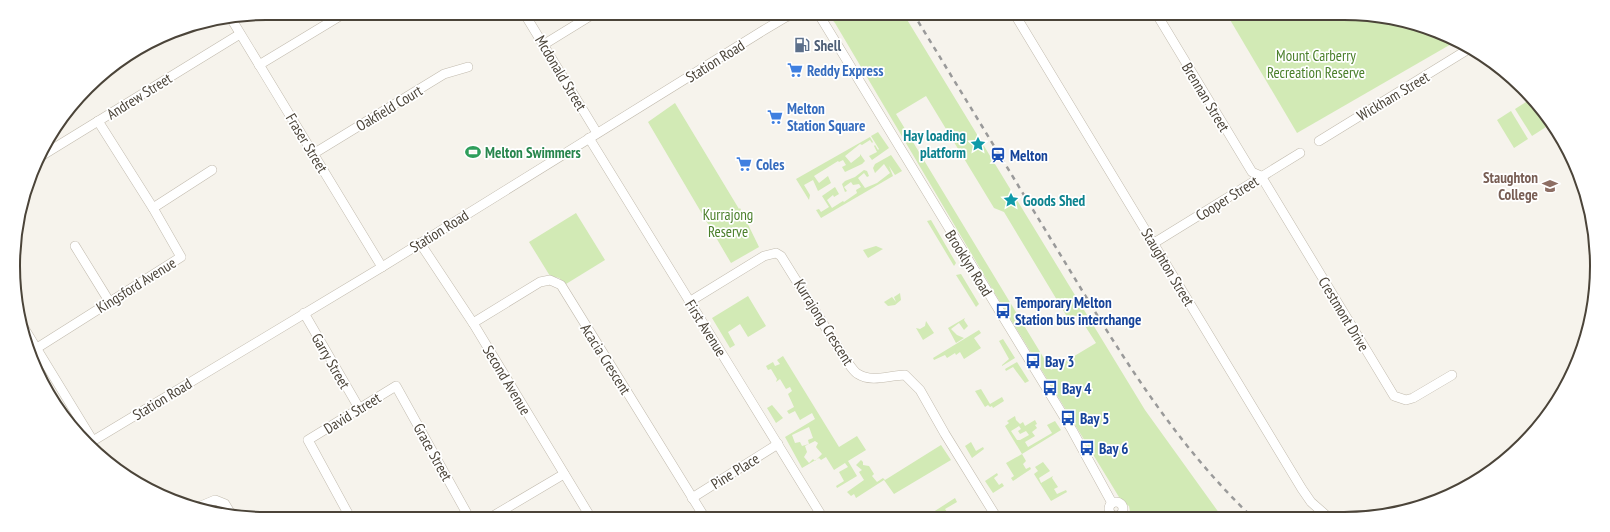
<svg xmlns="http://www.w3.org/2000/svg" width="1610" height="532" font-family="'PT Sans Narrow',sans-serif">
<rect width="100%" height="100%" fill="#f6f3ec"/>
<g fill="#d2eab5" fill-rule="evenodd">
<path d="M826 13H903L1145 410 1222 517H1131L1129 506 1122 502 994 292 835 23ZM926 96 994 208 1004 212 1069 320 1078 315 1096 343 1051 370 896 114Z"/>
<path d="M1226 13H1344L1409 22 1453 43 1297 133Z"/>
<path d="M1529 100 1546 127 1532 136 1515 109Z"/>
<path d="M675 103 739 209 740 208 759 247 731 263 648 122Z"/>
<path d="M1511 111 1528 139 1514 148 1497 120Z"/>
<path d="M878 132 889 148 872 160 869 156 877 152 874 146 875 145 878 150 879 149 871 136Z"/>
<path d="M870 137 873 142 872 143 870 140 862 145 860 144 845 156 851 163 860 156V154L865 161 862 164 845 172 842 167 846 165 843 160 839 162 838 161 814 176 819 183 828 176 831 183 818 191 813 180 804 185 810 195 809 200 796 179Z"/>
<path d="M891 155 902 171 895 175 889 166 893 176 821 218 816 210 819 209 821 212 829 207 822 196 835 187 839 194 834 197 833 195 827 200 832 208 843 201 844 202 857 193 856 190 861 187 859 184 853 185 851 182 844 187 847 191 845 192 842 184 845 181 855 177 864 170 867 171 869 176 867 177 864 173 858 178 865 188 877 183 890 173 884 164 875 173 873 168 875 164Z"/>
<path d="M576 213 605 260 566 284 559 278 550 276 529 242Z"/>
<path d="M931 220 956 263 954 266 927 221Z"/>
<path d="M876 246 883 249 868 258 863 250Z"/>
<path d="M961 274 979 304 976 307 956 275Z"/>
<path d="M900 293 901 300 895 305 888 306 884 302 892 297 896 302 894 297Z"/>
<path d="M748 296 766 326 748 337 740 324 728 332 735 345 730 348 712 318Z"/>
<path d="M965 318 964 320 968 326 964 330 959 323 951 329 957 335 964 338 956 343 948 328Z"/>
<path d="M926 321 934 333 923 340 916 328 920 329 925 326Z"/>
<path d="M979 330 981 333 974 338 981 348 964 359 960 352 956 355 955 353 947 358 945 355 934 360 933 358Z"/>
<path d="M1003 339 1015 358 1002 366V365L1009 359 999 341Z"/>
<path d="M783 356 839 447 857 436 866 450 848 461 857 476 837 488 836 486 844 481 839 472 848 467 845 463 834 470 826 457 821 460 819 458 802 468 785 437 815 419 812 413 800 420 795 411 789 414 787 411 794 407 788 394 792 391 790 387 786 389 780 379 776 382 777 379 771 369 768 370 766 366 773 362 775 366 780 364 777 360ZM809 427 813 438 808 440 809 444 802 446 800 442 795 443 792 435ZM815 441 818 443 816 447 822 454 815 461 813 459 809 463 804 457 807 452 805 446Z"/>
<path d="M1017 362 1029 381 1025 383 1013 367 1006 371 1005 369Z"/>
<path d="M981 389 990 404 1002 397 1004 401 993 408 992 406 990 407 988 405 985 407 975 391Z"/>
<path d="M772 405 783 418 776 423 767 408Z"/>
<path d="M1015 416 1016 420 1020 424 1023 422 1025 426 1035 420 1037 424 1035 425 1037 428 1032 432 1035 436 1025 442 1028 447 1052 433 1047 425 1055 421 1061 430 1022 454 1026 461 1023 464 1026 469 1030 467 1031 469 1013 481 1011 478 1014 476 1006 463 1022 454 1005 426 1009 423 1007 421ZM1019 426 1021 429 1018 431 1020 434 1026 431 1029 435 1020 440H1017L1011 431Z"/>
<path d="M971 442 976 451 983 447 984 449 972 458 965 446Z"/>
<path d="M941 445 951 460 894 494 884 480 856 498 854 494 851 496 847 492 864 480 859 472 862 470 856 465 861 460 863 462V465L869 466 874 474 872 476 877 482 883 478 885 480Z"/>
<path d="M1043 462 1050 471 1039 478 1041 483 1053 476 1052 478 1058 487 1054 489 1057 494 1066 490 1067 492 1051 501 1034 474 1038 471 1035 467Z"/>
<path d="M997 473 998 475 994 478 999 485 1002 483 1004 486 993 493 985 481Z"/>
<path d="M955 498 957 502 945 509 947 512 945 513 948 518H924Z"/>
</g>
<g fill="none" stroke-linecap="round" stroke-linejoin="round">
<defs>
<g id="minor">
<path d="M524 13 597 133"/>
<path d="M818 13 1072 430 1112 503"/>
<path d="M1014 13 1302 489 1311 502 1328 517"/>
<path d="M1156 13 1252 172 1261 176 1394 396 1406 400 1413 398 1452 375"/>
<path d="M232 20 382 267"/>
<path d="M543 45 595 13"/>
<path d="M259 65 345 13"/>
<path d="M589 138 823 518"/>
<path d="M1319 141 1467 50"/>
<path d="M313 154 444 74 468 67"/>
<path d="M38 158 240 34"/>
<path d="M153 208 212 170"/>
<path d="M420 243 473 323 591 518"/>
<path d="M1154 243 1300 153"/>
<path d="M75 246 109 301"/>
<path d="M689 302 764 256 776 253 781 256 847 362C851 366 854 372 858 374 872 383 890 375 905 375L920 390 945 434 997 518"/>
<path d="M304 313 359 408"/>
<path d="M21 323 93 441"/>
<path d="M473 323 540 282 550 280 561 285 705 518"/>
<path d="M37 348 181 257 153 208 98 121"/>
<path d="M91 442 382 267 764 30 786 17 799 13"/>
<path d="M692 498 778 444"/>
<circle cx="1116" cy="509" r="7"/>
<path d="M196 508 215 500 225 504 231 514"/>
<path d="M351 519 308 440 396 386 470 519"/>
<path d="M488 519 564 474"/>
</g>
</defs>
<use href="#minor" stroke="#c2bbae" stroke-width="10"/>
<use href="#minor" stroke="#fff" stroke-width="9"/>
<path stroke="#9a9a9a" stroke-width="2.5" stroke-dasharray="5 5" stroke-linecap="butt" d="M913 13C963 95 1013 177 1063 259 1118 350 1174 443 1252 517"/>
</g>
<defs>
<symbol id="fuel-bare" viewBox="-9 -9 18 18"><path d="M-5.5-6h7V0h2V4h1.3V-2.5L3-4.5l.8-.8L6-3V5H2.5V1h-1V6h-7ZM-4.2-4.7v3.2H.2V-4.7Z" fill="#5c6f8a" stroke="#fff" stroke-width="2.5" paint-order="stroke"/></symbol>
<symbol id="supermarket-bare" viewBox="-9 -9 18 18"><path d="M-6-5.5h2.5l.6 2H6L4.5 2H-2.5L-4.4-4H-6ZM-1.5 3.2a1.3 1.3 0 1 0 .1 0ZM3 3.2a1.3 1.3 0 1 0 .1 0Z" fill="#3f7fe0" stroke="#fff" stroke-width="2.5" paint-order="stroke"/></symbol>
<symbol id="sight-bare" viewBox="-9 -9 18 18"><path d="M0-6L1.8-2.2L6-1.7L2.9 1.2L3.7 5.4L0 3.3L-3.7 5.4L-2.9 1.2L-6-1.7L-1.8-2.2Z" fill="#0f9aa8" stroke="#fff" stroke-width="2.5" paint-order="stroke"/></symbol>
<symbol id="stadium-bare" viewBox="-9 -9 18 18"><path d="M0-5a6.5 5 0 1 0 0 10a6.5 5 0 1 0 0-10ZM-3.5-1.8h7v3.6h-7Z" fill="#2e9e5b" stroke="#fff" stroke-width="2.5" paint-order="stroke"/></symbol>
<symbol id="station-bare" viewBox="-9 -9 18 18"><path d="M-3-6H3Q5-6 5-4V2Q5 4 3 4L4.5 6H3L1.5 4h-3L-3 6H-4.5L-3 4Q-5 4-5 2V-4Q-5-6-3-6ZM-3.5-4v3h7v-3ZM-3.5 1v1.5H-2V1ZM2 1v1.5H3.5V1Z" fill="#1a4fb4" stroke="#fff" stroke-width="2.5" paint-order="stroke"/></symbol>
<symbol id="school-bare" viewBox="-9 -9 18 18"><path d="M0-5L7-2L0 1L-7-2ZM-4 1L0 2.5L4 1V4Q0 6-4 4Z" fill="#8d6e63" stroke="#fff" stroke-width="2.5" paint-order="stroke"/></symbol>
<symbol id="bus-bare" viewBox="-9 -9 18 18"><path d="M-5-6H5V4H4V6H2V4H-2V6H-4V4H-5ZM-3.5-4V0h7V-4ZM-3.5 1.2v1.5H-2V1.2ZM2 1.2v1.5H3.5V1.2Z" fill="#1a4fb4" stroke="#fff" stroke-width="2.5" paint-order="stroke"/></symbol>
</defs>
<g fill-rule="evenodd">
<use href="#fuel-bare" x="791" y="34" width="22" height="22"/>
<use href="#supermarket-bare" x="784" y="59" width="22" height="22"/>
<use href="#supermarket-bare" x="764" y="106" width="22" height="22"/>
<use href="#sight-bare" x="967" y="133" width="22" height="22"/>
<use href="#stadium-bare" x="462" y="141" width="22" height="22"/>
<use href="#station-bare" x="987" y="144" width="22" height="22"/>
<use href="#supermarket-bare" x="733" y="153" width="22" height="22"/>
<use href="#school-bare" x="1539" y="175" width="22" height="22"/>
<use href="#sight-bare" x="1000" y="189" width="22" height="22"/>
<use href="#bus-bare" x="992" y="300" width="22" height="22"/>
<use href="#bus-bare" x="1022" y="350" width="22" height="22"/>
<use href="#bus-bare" x="1039" y="377" width="22" height="22"/>
<use href="#bus-bare" x="1057" y="407" width="22" height="22"/>
<use href="#bus-bare" x="1076" y="437" width="22" height="22"/>
</g>
<g text-anchor="middle" dominant-baseline="central" stroke-width="3.5" stroke-linejoin="round" paint-order="stroke">
<g font-size="15" font-weight="bold" fill="#4e5e75" stroke="#fff" text-anchor="start">
<text x="814" y="45">Shell</text>
</g>
<g font-size="15" fill="#4a7f2a" stroke="#fff">
<text x="1316" y="55">Mount Carberry<tspan x="1316" dy="17">Recreation Reserve</tspan></text>
<text x="728" y="214">Kurrajong<tspan x="728" dy="17">Reserve</tspan></text>
</g>
<g font-size="15" fill="#4b4439" stroke="#fff">
<text transform="translate(715 61) rotate(-32)">Station Road</text>
<text transform="translate(561 73) rotate(59)">Mcdonald Street</text>
<text transform="translate(139 96) rotate(-32)">Andrew Street</text>
<text transform="translate(1393 96) rotate(-31)">Wickham Street</text>
<text transform="translate(1206 97) rotate(59)">Brennan Street</text>
<text transform="translate(389 108) rotate(-31)">Oakfield Court</text>
<text transform="translate(307 143) rotate(59)">Fraser Street</text>
<text transform="translate(1227 198) rotate(-32)">Cooper Street</text>
<text transform="translate(439 231) rotate(-32)">Station Road</text>
<text transform="translate(969 263) rotate(58)">Brooklyn Road</text>
<text transform="translate(1168 267) rotate(59)">Staughton Street</text>
<text transform="translate(136 285) rotate(-32)">Kingsford Avenue</text>
<text transform="translate(1344 314) rotate(59)">Crestmont Drive</text>
<text transform="translate(824 322) rotate(58)">Kurrajong Crescent</text>
<text transform="translate(706 328) rotate(58)">First Avenue</text>
<text transform="translate(606 359) rotate(58)">Acacia Crescent</text>
<text transform="translate(331 361) rotate(60)">Garry Street</text>
<text transform="translate(507 380) rotate(59)">Second Avenue</text>
<text transform="translate(162 399) rotate(-31)">Station Road</text>
<text transform="translate(352 413) rotate(-32)">David Street</text>
<text transform="translate(433 452) rotate(61)">Grace Street</text>
<text transform="translate(735 471) rotate(-32)">Pine Place</text>
</g>
<g font-size="15" font-weight="bold" fill="#366cbe" stroke="#fff" text-anchor="start">
<text x="807" y="70">Reddy Express</text>
<text x="787" y="108">Melton<tspan x="787" dy="17">Station Square</tspan></text>
<text x="756" y="164">Coles</text>
</g>
<g font-size="15" font-weight="bold" fill="#0d838f" stroke="#fff" text-anchor="end">
<text x="966" y="135">Hay loading<tspan x="966" dy="17">platform</tspan></text>
<text x="1023" y="200" text-anchor="start">Goods Shed</text>
</g>
<g font-size="15" font-weight="bold" fill="#27864d" stroke="#fff" text-anchor="start">
<text x="485" y="152">Melton Swimmers</text>
</g>
<g font-size="15" font-weight="bold" fill="#164399" stroke="#fff" text-anchor="start">
<text x="1010" y="155">Melton</text>
<text x="1015" y="302">Temporary Melton<tspan x="1015" dy="17">Station bus interchange</tspan></text>
<text x="1045" y="361">Bay 3</text>
<text x="1062" y="388">Bay 4</text>
<text x="1080" y="418">Bay 5</text>
<text x="1099" y="448">Bay 6</text>
</g>
<g font-size="15" font-weight="bold" fill="#785e54" stroke="#fff" text-anchor="end">
<text x="1538" y="177">Staughton<tspan x="1538" dy="17">College</tspan></text>
</g>
</g>
<path d="M0 0H1610V532H0ZM266 20H1344A246 246 0 0 1 1590 266V266A246 246 0 0 1 1344 512H266A246 246 0 0 1 20 266V266A246 246 0 0 1 266 20Z" fill="#fff" fill-rule="evenodd"/>
<path fill="none" stroke="#4b4439" stroke-width="2" d="M266 20H1344A246 246 0 0 1 1590 266V266A246 246 0 0 1 1344 512H266A246 246 0 0 1 20 266V266A246 246 0 0 1 266 20Z"/>
</svg>
